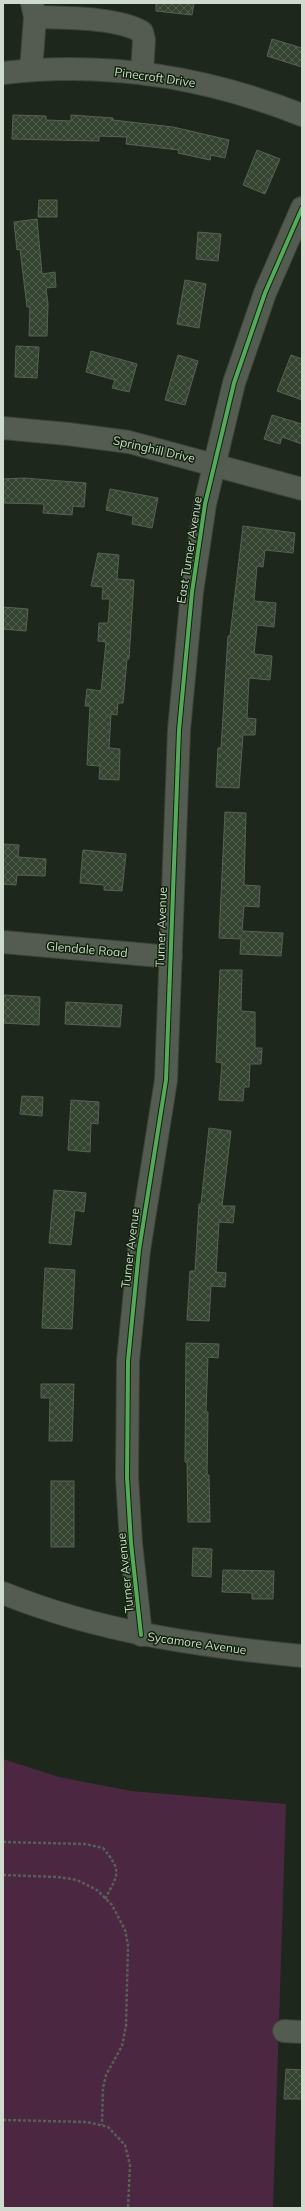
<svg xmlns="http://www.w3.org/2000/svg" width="305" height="2211" font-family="Mulish,sans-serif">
<defs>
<pattern id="building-cross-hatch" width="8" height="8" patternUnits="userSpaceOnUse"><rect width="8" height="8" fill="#354431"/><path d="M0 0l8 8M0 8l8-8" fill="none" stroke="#515e4e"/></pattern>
</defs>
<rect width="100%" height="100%" fill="#1e271b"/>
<path fill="#4b2741" d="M3 1759 59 1777 131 1791 286 1804 273 2208H3Z"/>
<g fill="url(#building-cross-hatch)" stroke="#596157">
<path d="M156 3H194L192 15 156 11Z"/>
<path d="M272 39 302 48V67L267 56Z"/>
<path d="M13 115 46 116V120L71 121V115L113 118V120L173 127 229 140 225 158 211 155 210 160 178 153 179 150 126 144 127 137 99 136V141L12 139Z"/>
<path d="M257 150 280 159 265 194 243 185Z"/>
<path d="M39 200H57V217H38Z"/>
<path d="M37 219 42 274 55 272 56 287 46 288 48 304 47 336H29L30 307H27L20 249 17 250 14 222Z"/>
<path d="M198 232 221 234 218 261 196 259Z"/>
<path d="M185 280 206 284 199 328 177 324Z"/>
<path d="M16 346 39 347 37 378 15 377Z"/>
<path d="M91 351 137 364 129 392 112 388 115 380 86 372Z"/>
<path d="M178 355 198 361 185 405 165 400Z"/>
<path d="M291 355 302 359V400L277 391Z"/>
<path d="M272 415 302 424V444L282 437 280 444 264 439Z"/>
<path d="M24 478 86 483 84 507 73 506 72 515 43 513 44 504 3 503V479Z"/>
<path d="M110 489 158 498 152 528 132 524 133 516 106 510Z"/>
<path d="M243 526 295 533 293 553 265 550 263 567 257 566 254 601 276 603 274 627 257 625 254 654 272 656 270 680 249 678 247 718 256 719 255 735H243L239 788 216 787 218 748H221L228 636H230Z"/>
<path d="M98 553 119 555 117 579 134 580 129 659H127L123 703H118L117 715 111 714 109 748 120 749 119 780 99 779 100 766 87 765 90 706H85L87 689 101 691 106 642 98 641 99 623H108L110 599H102L103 587 91 586Z"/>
<path d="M3 607 28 609 26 631 3 629Z"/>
<path d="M225 812 246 813 244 885 260 886 259 907 244 906 242 931 283 933 281 956 240 954 241 939 219 938Z"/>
<path d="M3 844 19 845 18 857 46 859 45 876 17 875 16 885 3 884Z"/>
<path d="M83 850 126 854 122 891 104 890V885L80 883Z"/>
<path d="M220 970H242L241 1011 255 1012V1048H262L261 1064H250L249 1087H244L243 1101 219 1100 222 1063 216 1062Z"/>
<path d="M3 995 40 997 39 1025 3 1023Z"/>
<path d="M66 1002 122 1005 120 1027 65 1024Z"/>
<path d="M22 1096 43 1097 42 1116 20 1114Z"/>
<path d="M71 1100 99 1102 98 1124 91 1123 90 1152 68 1150Z"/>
<path d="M209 1128 231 1131 222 1206H235L233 1223 219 1222 216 1272 226 1273 225 1287 211 1286 209 1321 187 1320 190 1271H195L199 1204H201Z"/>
<path d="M54 1190 86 1193 84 1212 75 1210 71 1245 49 1243Z"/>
<path d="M45 1268 75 1270 72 1329 42 1328Z"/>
<path d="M186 1343 219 1344 218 1358 208 1357 206 1412H208L207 1475H209L210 1522H188L187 1462H185Z"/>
<path d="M41 1384H74L72 1441H49L50 1398H41Z"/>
<rect x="51" y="1481" width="23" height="66"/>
<path d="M193 1548 212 1549 211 1577 192 1576Z"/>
<path d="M223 1570 274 1571 273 1599H252V1593L222 1592Z"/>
<path d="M286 2069 302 2070V2099H284Z"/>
</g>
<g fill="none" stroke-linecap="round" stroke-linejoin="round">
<defs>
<g id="minor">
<path d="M35 17C63 18 118 17 142 32L144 40 142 73"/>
<path d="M31 70 35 17 32 3"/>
<path d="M3 73C106 61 206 77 302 115"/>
<path d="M3 428 68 434 129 442 302 489"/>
<path d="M3 942 171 957"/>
<path d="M3 1593C99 1632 200 1646 302 1656"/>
<path d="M141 1635 131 1543 127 1477 128 1361 139 1250 166 1080 179 730 192 592 205 504 234 383 265 293 302 208"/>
<path d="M284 2031 302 2032"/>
</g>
</defs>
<use href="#minor" stroke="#3c443a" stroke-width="24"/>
<g stroke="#585f56" stroke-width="2.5" stroke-dasharray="3 2" stroke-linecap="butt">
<path d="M3 1842 85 1844 103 1848C122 1871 119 1873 105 1899"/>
<path d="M3 1875 58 1877 77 1880 97 1890 112 1905 125 1930 128 1945 126 2026 122 2046 106 2075 103 2088 102 2125"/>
<path d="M3 2120 87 2122 108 2127 125 2145 130 2165 128 2208"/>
</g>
<use href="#minor" stroke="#545c51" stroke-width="22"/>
<defs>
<path id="cycleway" d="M141 1635 131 1543 127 1477 128 1361 139 1250 166 1080 179 730 192 592 205 504 234 383 265 293 302 208"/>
</defs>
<use href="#cycleway" stroke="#11230d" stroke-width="6"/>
<use href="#cycleway" stroke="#51ab58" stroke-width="4"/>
</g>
<g text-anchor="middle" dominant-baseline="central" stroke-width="3" stroke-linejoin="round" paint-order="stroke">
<g font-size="12" fill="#cfdbcd" stroke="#11230d">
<text transform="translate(155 77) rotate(8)">Pinecroft Drive</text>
<text transform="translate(154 449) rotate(13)">Springhill Drive</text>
<text transform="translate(189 550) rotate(-81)">East Turner Avenue</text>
<text transform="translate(161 927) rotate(-88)">Turner Avenue</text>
<text transform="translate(87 949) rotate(5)">Glendale Road</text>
<text transform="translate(130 1248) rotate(-83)">Turner Avenue</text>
<text transform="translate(125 1573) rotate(-96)">Turner Avenue</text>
<text transform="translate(197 1643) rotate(8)">Sycamore Avenue</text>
</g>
</g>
<rect width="305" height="2211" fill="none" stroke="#cfdbcd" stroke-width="8"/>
</svg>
